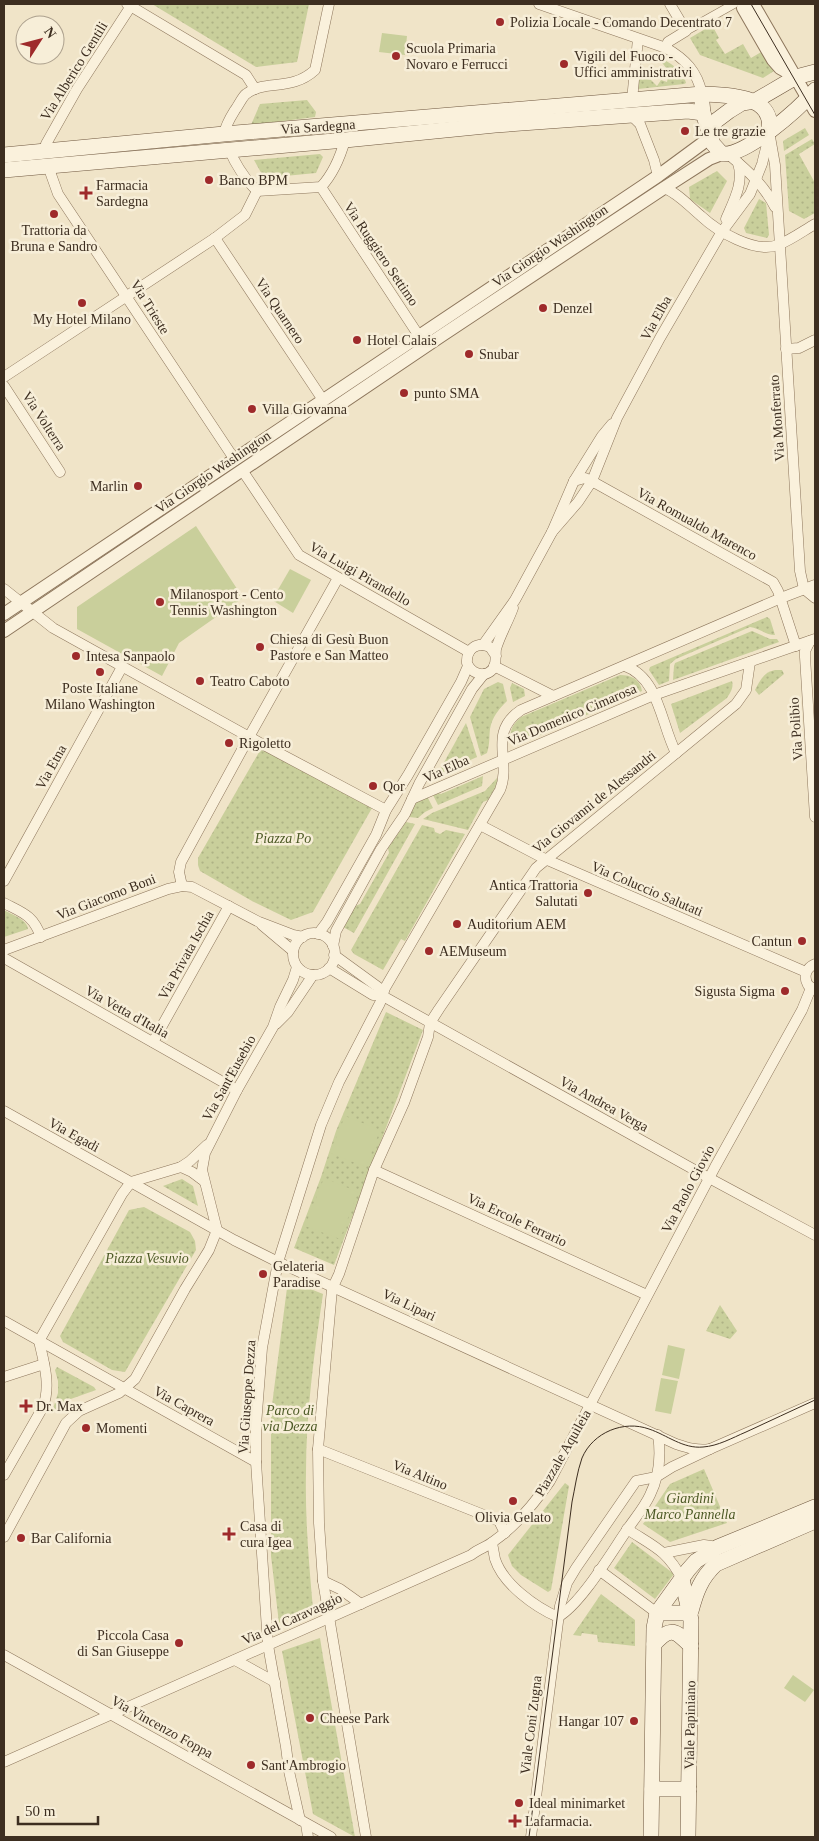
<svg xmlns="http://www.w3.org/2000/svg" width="819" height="1841" font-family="Georgia,serif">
<defs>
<pattern id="green-dots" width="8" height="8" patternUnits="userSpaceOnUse" patternTransform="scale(1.25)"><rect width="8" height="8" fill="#c9cf9b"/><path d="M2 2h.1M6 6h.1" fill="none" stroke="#aeb285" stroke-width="1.8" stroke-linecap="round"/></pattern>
</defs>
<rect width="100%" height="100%" fill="#f0e4c8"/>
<g fill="url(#green-dots)">
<path d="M152 4H309L297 62 256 67Z"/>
<path d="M712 25 719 38 716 40 725 54 743 44 751 58 763 51 774 71 763 78 700 55 690 38Z"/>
<path d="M654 55C667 61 683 69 686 83L684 84 638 89 637 88 638 74 641 71 649 72 651 74 650 79 657 86 661 80 667 82C671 70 663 63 654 55Z"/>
<path d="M307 100 316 112 315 117 251 125 260 104Z"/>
<path d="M805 128 809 135 784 151 783 141Z"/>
<path d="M812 139 815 144 799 154 815 183V213L804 219 789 211 785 155Z"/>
<path d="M320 154 323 157 316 173 264 178 254 160Z"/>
<path d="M717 171 727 181 710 213 690 199 689 187Z"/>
<path d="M759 199 766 203 769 235 767 238 746 233 744 228Z"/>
<path d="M767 617 770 619 775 635C766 635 759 628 750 627L676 659 670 664 669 681 659 685 649 670 650 667Z"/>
<path d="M752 631 770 639H777L779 642 673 680 674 666 675 663Z"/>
<path d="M775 670H782L784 674 759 695 755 690C760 680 764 672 775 670Z"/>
<path d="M620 675C631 675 640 679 642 691L522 743H516C505 735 513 724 521 717Z"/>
<path d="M732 681C734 688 730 693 727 698L680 733 671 704Z"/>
<path d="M498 682 503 684 507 701C499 709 492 717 490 729 489 737 490 744 487 753L481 756 470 717 484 689Z"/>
<path d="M512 683 524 689 525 696 513 702 510 688Z"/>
<path d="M466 723 477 757 437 775Z"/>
<path d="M262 747 372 808 313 912 291 920 252 901 200 871 198 865V858Z"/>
<path d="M483 776 482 786 438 805 432 793 436 792 441 794Z"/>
<path d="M497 778V785L488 800 483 802 468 830 423 819 432 813 485 791Z"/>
<path d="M427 796 433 808 425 812 418 818 409 817 416 802Z"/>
<path d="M406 822 415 824 354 933 343 927 355 906 360 904 389 853 388 848Z"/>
<path d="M422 825 434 828 435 832 440 834 446 830 465 834 405 941 401 939 383 970 354 954 351 950Z"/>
<path d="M4 910C12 915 27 919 28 929L4 937Z"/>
<path d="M386 1012 423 1030 334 1265 294 1248 321 1177 336 1131Z"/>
<path d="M182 1179 193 1186 198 1206 163 1186Z"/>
<path d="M144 1207 190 1232 195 1241 196 1250 125 1372 112 1370 63 1342 60 1336 129 1210Z"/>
<path d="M288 1280 323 1294C314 1354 306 1413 306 1473 305 1519 309 1564 313 1609L279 1623 271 1556V1413Z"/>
<path d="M720 1305 737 1331 730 1339 706 1331Z"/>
<path d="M57 1367 94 1387 96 1390 68 1400 52 1412 58 1393V1381L55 1370Z"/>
<path d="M704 1469 727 1523 670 1542 643 1524 670 1484Z"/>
<path d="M565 1483 569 1486 551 1590 548 1592 521 1575 512 1566 508 1555Z"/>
<path d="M632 1542 674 1574 655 1599 614 1568Z"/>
<path d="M601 1594 635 1620V1646L598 1642 597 1635 582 1633 581 1636 573 1635Z"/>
<path d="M320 1638 323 1657 355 1837 313 1814 282 1651Z"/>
</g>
<g fill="#c9cf9b">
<path d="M382 33 407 36 405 55 379 52Z"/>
<path d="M196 526 243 598 179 643 162 676 77 629V607Z"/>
<path d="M290 569 311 580 293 613 272 600Z"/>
<path d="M345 1116 380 1130 366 1167 330 1153Z"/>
<path d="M324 1178 358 1192 340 1239 305 1226Z"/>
<path d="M668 1345 685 1349 679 1379 662 1375Z"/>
<path d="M661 1378 678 1381 671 1414 655 1411Z"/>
<path d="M793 1675 814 1690 805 1702 784 1688Z"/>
</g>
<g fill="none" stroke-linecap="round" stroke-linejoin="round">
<defs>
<path id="pedestrian" d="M686 31 734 4"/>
<g id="minor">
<path d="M127 4 246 75 255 89"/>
<path d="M539 4 666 48C685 59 697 71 702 94"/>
<path d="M666 48 668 42 686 31 670 4"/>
<path d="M632 100 638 39"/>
<path d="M631 115 640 124 654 160 658 176"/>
<path d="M769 131 775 165 800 571 804 589"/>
<path d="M224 134C226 124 230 118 235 110 239 105 242 97 246 94 265 79 291 92 315 70L329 4"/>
<path d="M229 149C236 166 245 179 257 191L321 187C333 174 340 158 345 140"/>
<path d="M46 151V144L77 89 131 6"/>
<path d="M728 154C747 170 764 185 775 207"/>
<path d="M48 166 58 194 235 460"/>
<path d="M321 187 419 336"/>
<path d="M664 188C678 193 689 206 701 216 717 231 755 254 778 245 791 240 803 231 815 224"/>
<path d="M726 219C734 200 744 183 738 163"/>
<path d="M215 238 323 400"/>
<path d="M786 349 799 348 815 340"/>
<path d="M4 377 215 238 245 215 257 191"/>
<path d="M4 386 60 472"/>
<path d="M242 470 299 555 469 652"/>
<path d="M574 481 585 478 597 484 773 582 778 591 796 646"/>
<path d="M552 532 578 502 592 481 617 418 660 338 721 233 750 194 762 164 768 140"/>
<path d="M4 589 53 628 262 744 386 810"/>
<path d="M804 589 815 598"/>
<path d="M810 641 805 651V657L815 817"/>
<path d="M483 645 515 600 552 532 574 481 602 436 612 424"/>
<path d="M496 656 490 647C477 641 466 649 467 663 471 673 484 679 493 669 497 663 495 656 496 649 500 635 508 622 513 608"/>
<path d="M494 666 553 696"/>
<path d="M625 666C659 678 661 724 676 753"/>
<path d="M412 799 654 695 815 639"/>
<path d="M480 825 545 859 806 972"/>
<path d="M4 881 122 667"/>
<path d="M182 886 179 872 181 862 249 737 338 578"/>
<path d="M4 903C23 913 33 915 41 937"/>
<path d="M262 925 293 951"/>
<circle cx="314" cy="954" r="21"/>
<path d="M318 934 327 922 376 835 386 810 408 775 461 682 468 666"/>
<path d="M333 946 336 931 381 849 405 814 419 784 472 689 484 674"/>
<path d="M4 950 168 889 182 886 192 887 259 922 293 935 303 937"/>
<path d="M334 955 378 987 381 995"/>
<path d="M4 958 237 1090"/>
<path d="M815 964C806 968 803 976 808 985L815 990"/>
<path d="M329 968 373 995H381"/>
<path d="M381 995 709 1178 815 1235"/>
<path d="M276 1024 288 1012 313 975"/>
<path d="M153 1042 229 906"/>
<path d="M4 1111 234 1240 278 1262 676 1444C688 1448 698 1451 710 1449"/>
<path d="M181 1167 192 1172 204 1181"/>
<path d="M374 1170 647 1295"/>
<path d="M4 1321 256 1462"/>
<path d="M4 1377 44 1364"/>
<path d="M318 1449 499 1521 505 1533"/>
<path d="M4 1475 43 1407C51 1385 44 1363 39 1341L122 1194 131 1182 181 1167 190 1161 207 1145"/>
<path d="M627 1529C653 1546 667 1550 682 1579"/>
<path d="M4 1537 66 1423 79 1411 119 1393 135 1379 185 1289 209 1250 217 1230 202 1170 205 1153 237 1090 273 1027 280 1007 293 980 297 967"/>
<path d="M492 1543C493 1548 494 1554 495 1559 503 1584 535 1607 558 1617"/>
<path d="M664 1553 704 1545 718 1547"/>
<path d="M599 1570 657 1613"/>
<path d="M323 1581 340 1589 361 1604"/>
<path d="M558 1617C582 1603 612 1551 629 1527 636 1517 645 1506 650 1495 659 1477 661 1455 658 1435"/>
<path d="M4 1655 331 1837"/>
<path d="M235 1660 275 1682"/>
<path d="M4 1762 471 1555C478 1549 487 1547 494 1541 517 1525 534 1504 550 1481L715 1167 802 1010 811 988"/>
<path d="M300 1820 289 1771 286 1747 268 1645 256 1462V1425L262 1348 278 1262 321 1125 339 1082 380 1003 385 988 500 790C512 761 487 733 521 710L781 598 815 585"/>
<path d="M306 1824 308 1837"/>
<path d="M366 1837 323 1581 319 1523 318 1449 332 1289 339 1274 374 1170 404 1103 428 1037 430 1023 439 1009 536 868 736 704 746 690 750 662"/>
<path d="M531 1837 560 1606 567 1583 576 1568 636 1481 656 1477 672 1467 710 1449 815 1403"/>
</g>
<g id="tertiary">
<path d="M744 4 743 8 773 60 780 68 794 76"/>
<path d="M753 4 815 111"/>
<path d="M4 614 434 326 658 176 711 137"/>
<path d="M4 631 441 336 664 188 709 159 722 154"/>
</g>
<g id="secondary">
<path d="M702 103 703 113 713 144 722 154C746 156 799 109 815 90"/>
<path d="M711 133 712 126 717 120 729 111 742 103 755 101 796 77 815 72"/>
<path d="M4 155 224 134 702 94C726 95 775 94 769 131"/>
<path d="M4 170 345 140 495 125 688 111 703 113"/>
<path d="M682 1579 691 1620 688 1837"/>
<path d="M691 1611C696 1592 701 1578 716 1564L815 1521"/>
<path d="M657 1613H690"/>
<path d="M654 1644C671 1626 675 1630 691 1646"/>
<path d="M652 1789H689"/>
<path d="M651 1837 654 1628 657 1613 688 1570 696 1561 718 1547 815 1507"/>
</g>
</defs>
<use href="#pedestrian" stroke="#8d765c" stroke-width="9"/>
<use href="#minor" stroke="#8d765c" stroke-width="11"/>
<use href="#tertiary" stroke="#8d765c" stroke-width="14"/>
<use href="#secondary" stroke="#6f573f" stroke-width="16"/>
<use href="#pedestrian" stroke="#faf1dc" stroke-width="8"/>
<use href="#minor" stroke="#faf1dc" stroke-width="10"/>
<use href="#tertiary" stroke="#faf1dc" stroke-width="12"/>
<use href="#secondary" stroke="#faf1dc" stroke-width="15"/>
<g stroke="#3d2e20" stroke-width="1">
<path d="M751 4 815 115"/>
<path d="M529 1837 572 1502C575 1488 577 1472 582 1458 593 1432 624 1420 649 1429 667 1435 683 1449 703 1447 718 1446 732 1438 746 1432 769 1421 792 1411 815 1400"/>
</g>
</g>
<g fill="#9e2a2b" stroke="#f7eed8" stroke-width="2">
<circle cx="500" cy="22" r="5"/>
<circle cx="396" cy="56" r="5"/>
<circle cx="564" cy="64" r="5"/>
<circle cx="685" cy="131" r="5"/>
<circle cx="209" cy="180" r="5"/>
<path d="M83.5 185.5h5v5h5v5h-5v5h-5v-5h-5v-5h5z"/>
<circle cx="54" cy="214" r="5"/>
<circle cx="82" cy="303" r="5"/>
<circle cx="543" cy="308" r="5"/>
<circle cx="357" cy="340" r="5"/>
<circle cx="469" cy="354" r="5"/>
<circle cx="404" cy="393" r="5"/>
<circle cx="252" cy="409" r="5"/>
<circle cx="138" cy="486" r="5"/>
<circle cx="160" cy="602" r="5"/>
<circle cx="260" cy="647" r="5"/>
<circle cx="76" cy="656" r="5"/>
<circle cx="100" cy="672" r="5"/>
<circle cx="200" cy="681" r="5"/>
<circle cx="229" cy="743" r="5"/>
<circle cx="373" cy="786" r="5"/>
<circle cx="588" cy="893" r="5"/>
<circle cx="457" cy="924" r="5"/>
<circle cx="802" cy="941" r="5"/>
<circle cx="429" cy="951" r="5"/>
<circle cx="785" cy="991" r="5"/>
<circle cx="263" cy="1274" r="5"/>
<path d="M23.5 1398.5h5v5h5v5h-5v5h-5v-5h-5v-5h5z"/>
<circle cx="86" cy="1428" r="5"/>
<circle cx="513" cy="1501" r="5"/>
<path d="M226.5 1526.5h5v5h5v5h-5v5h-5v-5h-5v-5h5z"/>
<circle cx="21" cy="1538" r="5"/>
<circle cx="179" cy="1643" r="5"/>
<circle cx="310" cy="1718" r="5"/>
<circle cx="634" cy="1721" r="5"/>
<circle cx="251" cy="1765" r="5"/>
<circle cx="519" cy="1803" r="5"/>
<path d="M512.5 1813.5h5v5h5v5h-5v5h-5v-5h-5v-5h5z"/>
</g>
<g text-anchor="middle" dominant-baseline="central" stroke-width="5" stroke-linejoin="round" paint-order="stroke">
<g font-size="14" fill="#3d2e20" stroke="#f7eed8" text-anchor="start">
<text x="510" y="22">Polizia Locale - Comando Decentrato 7</text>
<text x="406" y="48">Scuola Primaria<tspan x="406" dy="16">Novaro e Ferrucci</tspan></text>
<text x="574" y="56">Vigili del Fuoco -<tspan x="574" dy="16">Uffici amministrativi</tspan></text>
<text x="695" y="131">Le tre grazie</text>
<text x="219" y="180">Banco BPM</text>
<text x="96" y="185">Farmacia<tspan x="96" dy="16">Sardegna</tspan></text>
<text x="54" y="230" text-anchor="middle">Trattoria da<tspan x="54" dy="16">Bruna e Sandro</tspan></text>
<text x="553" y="308">Denzel</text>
<text x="82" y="319" text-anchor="middle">My Hotel Milano</text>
<text x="367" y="340">Hotel Calais</text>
<text x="479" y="354">Snubar</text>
<text x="414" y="393">punto SMA</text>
<text x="262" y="409">Villa Giovanna</text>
<text x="128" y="486" text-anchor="end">Marlin</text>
<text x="170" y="594">Milanosport - Cento<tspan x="170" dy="16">Tennis Washington</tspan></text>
<text x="270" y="639">Chiesa di Gesù Buon<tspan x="270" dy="16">Pastore e San Matteo</tspan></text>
<text x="86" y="656">Intesa Sanpaolo</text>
<text x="210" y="681">Teatro Caboto</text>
<text x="100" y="688" text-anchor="middle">Poste Italiane<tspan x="100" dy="16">Milano Washington</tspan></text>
<text x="239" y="743">Rigoletto</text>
<text x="383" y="786">Qor</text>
<text x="578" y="885" text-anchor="end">Antica Trattoria<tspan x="578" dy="16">Salutati</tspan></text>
<text x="467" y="924">Auditorium AEM</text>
<text x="792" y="941" text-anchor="end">Cantun</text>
<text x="439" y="951">AEMuseum</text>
<text x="775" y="991" text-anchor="end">Sigusta Sigma</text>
<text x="273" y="1266">Gelateria<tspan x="273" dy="16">Paradise</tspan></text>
<text x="36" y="1406">Dr. Max</text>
<text x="96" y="1428">Momenti</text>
<text x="513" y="1517" text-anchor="middle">Olivia Gelato</text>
<text x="240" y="1526">Casa di<tspan x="240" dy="16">cura Igea</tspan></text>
<text x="31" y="1538">Bar California</text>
<text x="169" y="1635" text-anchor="end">Piccola Casa<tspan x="169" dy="16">di San Giuseppe</tspan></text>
<text x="320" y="1718">Cheese Park</text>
<text x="624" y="1721" text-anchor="end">Hangar 107</text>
<text x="261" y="1765">Sant'Ambrogio</text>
<text x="529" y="1803">Ideal minimarket</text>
<text x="525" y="1821">Lafarmacia.</text>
</g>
<g font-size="14" fill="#3d2e20" stroke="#f7eed8">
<text transform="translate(74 71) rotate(-58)">Via Alberico Gentili</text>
<text transform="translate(318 127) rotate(-4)">Via Sardegna</text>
<text transform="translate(550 246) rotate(-34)">Via Giorgio Washington</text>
<text transform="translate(381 254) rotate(56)">Via Ruggiero Settimo</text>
<text transform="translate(150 307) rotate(58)">Via Trieste</text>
<text transform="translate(280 311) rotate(56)">Via Quarnero</text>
<text transform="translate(656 318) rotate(-61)">Via Elba</text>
<text transform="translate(777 418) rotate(-94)">Via Monferrato</text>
<text transform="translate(44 421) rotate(57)">Via Volterra</text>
<text transform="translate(213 472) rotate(-34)">Via Giorgio Washington</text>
<text transform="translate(697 524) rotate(29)">Via Romualdo Marenco</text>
<text transform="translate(360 574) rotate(30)">Via Luigi Pirandello</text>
<text transform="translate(572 715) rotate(-23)">Via Domenico Cimarosa</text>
<text transform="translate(796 729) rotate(-94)">Via Polibio</text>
<text transform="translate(51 767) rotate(-61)">Via Etna</text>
<text transform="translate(446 769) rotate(-24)">Via Elba</text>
<text transform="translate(594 802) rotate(-39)">Via Giovanni de Alessandri</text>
<text transform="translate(647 889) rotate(23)">Via Coluccio Salutati</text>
<text transform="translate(106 897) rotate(-21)">Via Giacomo Boni</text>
<text transform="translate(186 955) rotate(-61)">Via Privata Ischia</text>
<text transform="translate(127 1012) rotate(29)">Via Vetta d'Italia</text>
<text transform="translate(229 1078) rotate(-61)">Via Sant'Eusebio</text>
<text transform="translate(604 1104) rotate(29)">Via Andrea Verga</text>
<text transform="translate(74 1135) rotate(29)">Via Egadi</text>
<text transform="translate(688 1189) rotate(-62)">Via Paolo Giovio</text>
<text transform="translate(517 1220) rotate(25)">Via Ercole Ferrario</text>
<text transform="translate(409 1305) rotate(25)">Via Lipari</text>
<text transform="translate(247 1397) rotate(-86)">Via Giuseppe Dezza</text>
<text transform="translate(184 1406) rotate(29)">Via Caprera</text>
<text transform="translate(563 1453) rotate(-60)">Piazzale Aquileia</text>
<text transform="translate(420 1475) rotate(22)">Via Altino</text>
<text transform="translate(292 1619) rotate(-24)">Via del Caravaggio</text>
<text transform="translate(531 1725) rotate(-83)">Viale Coni Zugna</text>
<text transform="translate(690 1725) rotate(-89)">Viale Papiniano</text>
<text transform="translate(162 1727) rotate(29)">Via Vincenzo Foppa</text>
</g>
<g font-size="14" font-style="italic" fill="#4d5a26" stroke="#f7eed8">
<text x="283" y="838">Piazza Po</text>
<text x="147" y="1258">Piazza Vesuvio</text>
<text x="290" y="1410">Parco di<tspan x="290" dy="16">via Dezza</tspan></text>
<text x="690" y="1498">Giardini<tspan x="690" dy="16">Marco Pannella</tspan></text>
</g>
</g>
<rect width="819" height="1841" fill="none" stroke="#3d2e20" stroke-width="10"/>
<g transform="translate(40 40) rotate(54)"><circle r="24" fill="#f7eed8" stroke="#ada18e"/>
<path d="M0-4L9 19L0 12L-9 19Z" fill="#9e2a2b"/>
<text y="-8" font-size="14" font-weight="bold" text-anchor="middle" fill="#3d2e20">N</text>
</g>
<path d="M18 1816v8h80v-8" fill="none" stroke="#3d2e20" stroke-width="2.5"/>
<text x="25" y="1816" font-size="15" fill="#3d2e20" stroke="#f7eed8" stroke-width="4" paint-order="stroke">50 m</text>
</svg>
